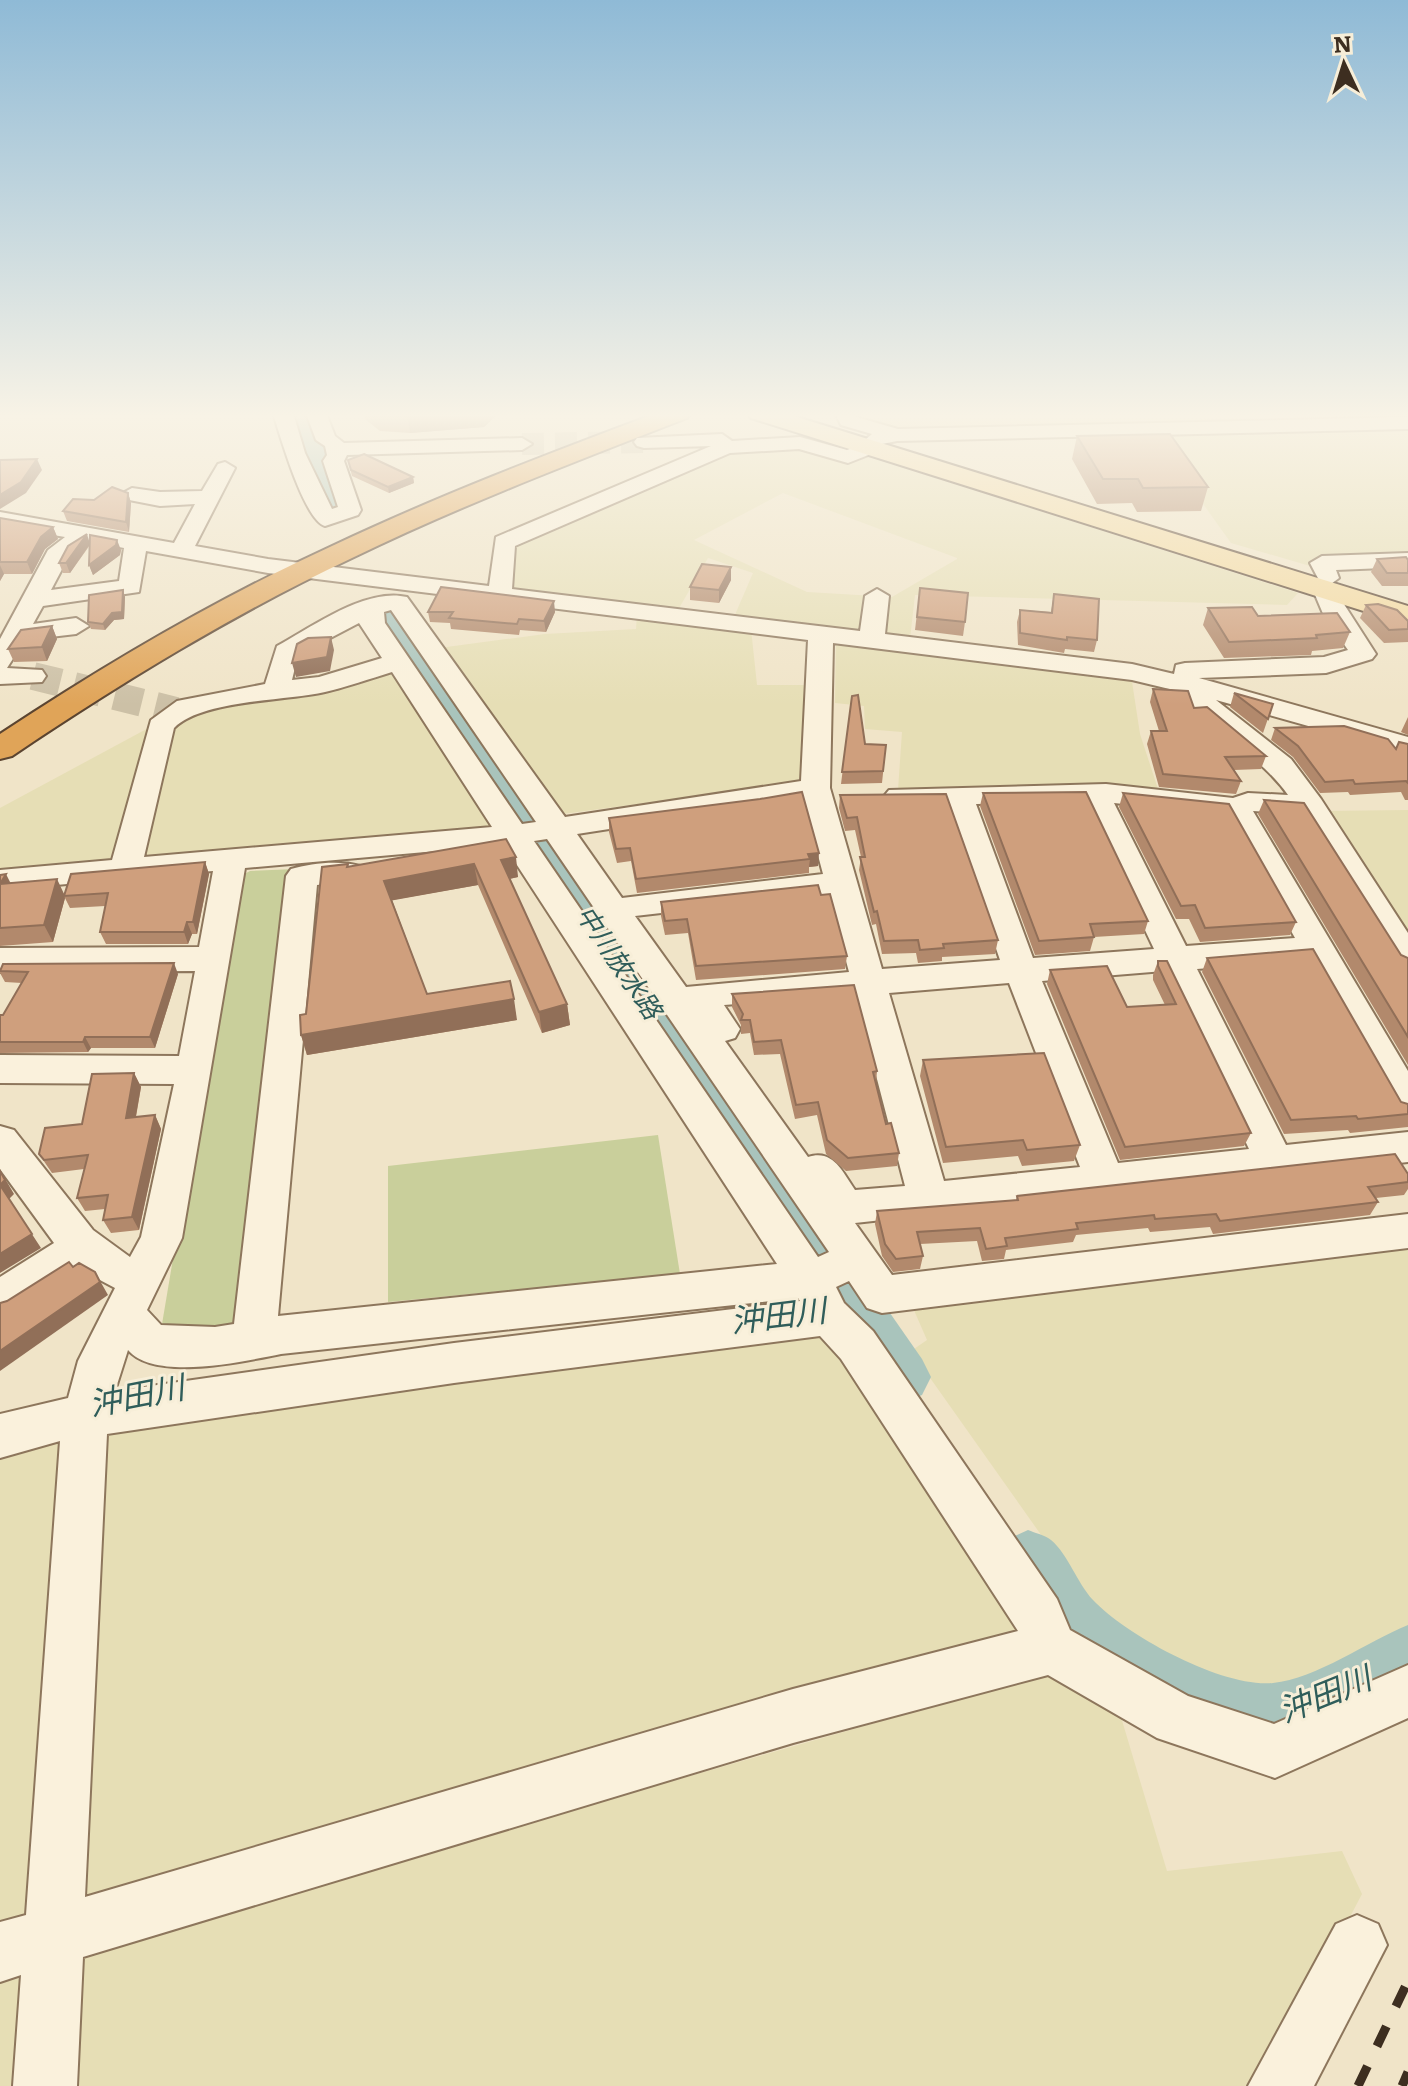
<svg xmlns="http://www.w3.org/2000/svg" width="1408" height="2086" font-family="Literata,'Noto Sans JP',serif">
<rect width="100%" height="100%" fill="#f0e4c8"/>
<g fill="#e6deb5" fill-rule="evenodd">
<path d="M851 413H1408V420L897 432 853 420Z"/>
<path d="M1408 428V565L1310 566 1231 543 1153 434Z"/>
<path d="M740 448H800L856 462 867 456 1298 593 1287 605 915 595 910 639 734 617 753 573 708 558 678 610 514 588 513 543ZM783 493 957 558V559L892 597 807 592 694 540Z"/>
<path d="M637 614 751 629 757 685H807L806 773 795 783 555 815 439 648 545 634 636 629Z"/>
<path d="M836 641 1131 675 1140 734 1159 792 898 790 902 732 865 729 864 706 835 703Z"/>
<path d="M394 666 497 822 484 831 139 859 171 725 205 704Z"/>
<path d="M154 725 120 861 0 871V808Z"/>
<path d="M1408 810V950L1323 811Z"/>
<path d="M1408 1247V1635L1317 1678 1234 1692 1162 1680 1109 1631 911 1351 927 1340 913 1308Z"/>
<path d="M831 1331 1034 1637 77 1906 103 1428Z"/>
<path d="M72 1434 35 1925 0 1935V1449Z"/>
<path d="M1063 1669 1118 1707 1167 1871 1342 1851 1362 1894 1261 2086H67L75 1952Z"/>
<path d="M27 1975 19 2086H0V1983Z"/>
</g>
<g fill="#c9cf9b">
<path d="M295 869 238 1335 160 1336 237 878 250 871Z"/>
<path d="M658 1135 680 1274 388 1302V1166Z"/>
</g>
<g fill="none" stroke-linecap="round" stroke-linejoin="round">
<g fill="#a9c4bc" fill-rule="evenodd">
<path d="M288 413H313L349 510 345 516H325L321 510Z"/>
<path d="M390 608 401 611 922 1359 931 1377 922 1395 902 1403 882 1395 374 618 379 611Z"/>
<path d="M1028 1530C1035 1533 1045 1535 1051 1540 1068 1554 1077 1583 1093 1600 1127 1636 1223 1688 1273 1683 1316 1679 1368 1641 1408 1625V1694C1371 1713 1316 1746 1274 1751 1223 1757 1080 1684 1046 1645 1025 1622 1008 1591 996 1562L1006 1540Z"/>
</g>
<path stroke="#ccc0a6" stroke-width="22" stroke-dasharray="22 11" stroke-linecap="butt" d="M522 444 644 442"/>
<path stroke="#ccc0a6" stroke-width="28" stroke-dasharray="28 14" stroke-linecap="butt" d="M33 676 176 711"/>
<defs>
<g id="minor">
<path d="M273 413H293L305 453 332 509 338 507 323 461 327 455 325 446 316 440 306 413H326L335 436 344 443 522 438 532 444 522 450 347 455 344 461 361 510 358 515 325 526C304 520 280 435 273 413Z"/>
<path d="M835 413H855L856 417 898 429 1408 417V429L897 441 877 445 876 452 848 463 799 449 730 453 515 546 512 589 860 631 865 596 877 589 889 596 885 634 1132 664 1174 674 1176 665 1185 663 1324 657 1348 650 1324 616 1313 590 1321 584 1310 563 1322 556 1408 553V567L1336 570 1339 578 1331 584 1376 654 1372 659 1326 673 1199 678 1408 737V754L1216 700 1291 759 1321 799 1408 933V972L1396 968 1300 814 1253 811 1408 1071V1118L1395 1114 1308 960 1197 969 1286 1145 1408 1132V1162L855 1223 892 1275 1408 1214V1248L882 1313 867 1308 849 1281 836 1287 844 1303 873 1331 1057 1599 1070 1630 1188 1696 1274 1724 1408 1665V1718L1275 1778 1157 1738 1048 1675 793 1743 83 1957 77 2086H13L21 1975 0 1982V1922L26 1915 60 1441 0 1458V1414L68 1398 78 1361 115 1288 81 1270 15 1312 0 1318V1277L54 1243 0 1169V1126L14 1130 93 1230 130 1257 141 1237 174 1084 0 1083V1055L179 1056 195 971 0 972V948L199 947 213 871 0 890V870L112 860 151 720 177 701 265 684 277 646C312 627 366 587 407 597L565 817 801 781 808 640 268 573 146 551 139 592 43 606 33 624 76 618 89 626 76 634 25 640 7 668 42 670 46 676 42 682 0 684V639L48 550 65 537 0 526V512L174 543 195 504 160 506 124 499 121 494 132 488 160 492 202 491 218 464 225 462 235 468 195 546 268 559 489 586 496 537 711 446 644 448 637 446 634 442 637 438 722 434 732 441 800 437 847 450 868 442 866 439 872 434 841 425ZM89 541 124 548 119 581 51 590 70 554ZM391 610 536 822 522 824 385 623 384 612ZM359 623 382 658 319 677 292 680 298 655ZM833 643 1132 680 1182 692C1211 733 1259 754 1288 795L1248 793 1233 798 1106 784 889 790 884 796 889 802 946 804 1000 960 882 969 830 788ZM392 672 492 827 144 857 174 728C202 700 285 701 325 692 347 687 369 679 392 672ZM803 799 823 874 622 898 577 834ZM1084 802 1154 949 1033 958 976 804ZM1114 803 1226 815 1295 938 1186 946ZM547 839 829 1252 818 1257 534 841ZM504 845 777 1264 278 1316 317 885 360 880 365 873 360 866C339 860 312 863 291 869L286 876 234 1324 215 1327 161 1325 147 1310 182 1238 245 868ZM828 894 849 972 686 987 635 916ZM1164 971 1249 1149 1118 1163 1042 981ZM1009 983 1080 1167 944 1181 889 993ZM855 995 905 1186 855 1190C842 1171 833 1149 808 1157L725 1041 735 1038 740 1029 724 1005ZM798 1298 800 1301 454 1343 115 1391 128 1350C155 1382 245 1361 281 1354ZM820 1336 841 1359 1018 1631 793 1689 85 1897 107 1434 454 1383Z"/>
<path d="M1357 1915 1378 1924 1387 1945 1314 2086H1248L1336 1924Z"/>
</g>
<path id="major" d="M747 413H784L1408 606V625L751 418Z"/>
<path id="highway" d="M657 413H691L687 418C574 462 461 505 352 558 233 614 121 683 12 756L0 759V734C106 664 216 599 332 546 438 496 547 454 657 413Z"/>
</defs>
<use href="#minor" stroke="#8d765c" stroke-width="4"/>
<use href="#major" stroke="#5b4430" stroke-width="4"/>
<use href="#highway" stroke="#5b4430" stroke-width="4"/>
<use href="#minor" fill="#faf1dc" fill-rule="evenodd"/>
<use href="#major" fill="#f3d9a0" fill-rule="evenodd"/>
<use href="#highway" fill="#e0a458" fill-rule="evenodd"/>
<g stroke="#3d2e20" stroke-width="9" stroke-dasharray="22 22" stroke-linecap="butt">
<path d="M1358 2086 1408 1981"/>
<path d="M1402 2086 1408 2072"/>
</g>
</g>
<g fill="#b2896c">
<path d="M364 413H499L484 427 410 433 380 431 365 419Z"/>
<path d="M1077 436 1208 487 1201 511 1137 512 1132 503 1097 504 1072 459Z"/>
<path d="M348 460 413 477 414 483 389 493 352 476Z"/>
<path d="M128 493 131 503 129 532 67 521 63 511 94 500Z"/>
<path d="M0 518 53 527 58 539 45 549 32 574H4L0 581Z"/>
<path d="M90 542 121 550 120 555 93 575 89 565 90 545 70 573H63L59 563Z"/>
<path d="M1377 559 1408 560V586H1382L1371 572Z"/>
<path d="M731 567V580L719 603 690 600V587Z"/>
<path d="M920 588 965 622 963 636 915 630Z"/>
<path d="M123 590 125 597 124 619 114 620 105 630 91 629 88 622Z"/>
<path d="M1054 594 1097 640 1094 652 1065 649 1064 653 1018 645 1017 622 1020 610 1051 612Z"/>
<path d="M1366 605 1408 621V642L1384 643 1360 618Z"/>
<path d="M1208 608 1258 616 1350 632 1343 648 1312 651 1311 655 1224 658 1203 625Z"/>
<path d="M428 612H555L546 632 520 630 519 635 451 629 450 623 430 622Z"/>
<path d="M52 626 57 639 47 661 14 662 8 649Z"/>
<path d="M1153 689 1194 708 1266 756 1261 769 1234 770 1241 781 1236 794 1159 787 1147 744 1151 731H1159L1150 702Z"/>
<path d="M1234 693 1273 704 1263 733 1230 707Z"/>
<path d="M852 696 865 744 886 745 882 783 841 784Z"/>
<path d="M1408 717V735L1401 732Z"/>
<path d="M1275 728 1395 749 1408 744V800H1405L1401 792 1350 795 1348 792 1320 793 1293 757 1271 740Z"/>
<path d="M983 793 1148 921 1144 934 1094 937 1090 951 1035 955 980 806Z"/>
<path d="M1123 793 1296 922 1290 935 1200 942 1189 919H1176L1119 807Z"/>
<path d="M840 795 998 940 995 954 942 957V961L918 963 916 953 882 954 876 924 872 925 859 870 861 857 855 830 845 831 839 808Z"/>
<path d="M760 799 818 866 809 867V873L637 893 631 861 617 863 609 832V818Z"/>
<path d="M1264 800 1401 955 1408 958V1065L1258 814Z"/>
<path d="M506 839 518 877 509 879 567 1004 570 1025 542 1033 478 885 392 900 427 994 517 1020 307 1055 301 1035 348 864 349 867Z"/>
<path d="M205 862 209 874 197 934H192L188 944H106L100 932 105 906 70 908 65 898 53 942 0 946V875L11 883 65 894Z"/>
<path d="M821 895 847 956 845 969 696 980 688 933 665 935 661 916V902Z"/>
<path d="M1207 958 1401 1102 1408 1104V1127L1350 1133 1348 1130 1284 1134 1202 972Z"/>
<path d="M1158 961 1251 1133 1244 1146 1120 1160 1047 984 1050 970 1127 1007 1165 1005 1153 980V975Z"/>
<path d="M0 970 178 974 155 1048H91L88 1052 0 1053V1015H3L22 983 5 982 0 973Z"/>
<path d="M732 994 877 1071 876 1083 886 1124 899 1153 897 1166 846 1171 826 1154 817 1115 795 1119 780 1054 754 1055 750 1033 741 1034V1025L732 1007Z"/>
<path d="M923 1060 1080 1145 1074 1161 1022 1166 1018 1156 943 1163 920 1076Z"/>
<path d="M134 1073 141 1087 136 1117 155 1115 161 1129 139 1230 111 1233 103 1220 105 1209 85 1211 77 1198 84 1169 52 1173 39 1154 82 1124Z"/>
<path d="M1408 1174V1189L1404 1195 1376 1198 1378 1202 1370 1215 1213 1234 1210 1227 1150 1232 1148 1228 1076 1235 1073 1242 1006 1250 1004 1259 982 1261 977 1241 920 1244 923 1256 920 1269 893 1272 882 1256 875 1224 877 1211 1016 1200 1017 1196Z"/>
</g>
<g fill="#916f58">
<path d="M407 413H499L484 427 410 433Z"/>
<path d="M37 459 42 470 26 493 0 509V495Z"/>
<path d="M413 477 414 483 389 493 388 487Z"/>
<path d="M128 493 131 503 129 532 126 522Z"/>
<path d="M53 527 58 539 45 549 32 574 27 562 41 537Z"/>
<path d="M87 534 90 544 70 573 66 563Z"/>
<path d="M117 540 121 550 120 555 93 575 89 565Z"/>
<path d="M0 565 4 574 0 581Z"/>
<path d="M731 567V580L719 603V590Z"/>
<path d="M123 590 125 597 124 619 114 620 105 630 103 624 112 613Z"/>
<path d="M554 601 555 612 546 632 544 621Z"/>
<path d="M52 626 57 639 47 661 42 647Z"/>
<path d="M331 637 334 650 330 671 296 677 292 663Z"/>
<path d="M819 853 818 866 809 867 810 859 808 854Z"/>
<path d="M516 857 518 877 504 880 501 860Z"/>
<path d="M205 862 209 874 197 934 193 922Z"/>
<path d="M474 864 478 885 389 901 384 881Z"/>
<path d="M6 874 15 892 0 884Z"/>
<path d="M57 879 65 896H64L65 898 53 942 44 925Z"/>
<path d="M187 922 192 934 188 944 184 932Z"/>
<path d="M174 963 178 974 155 1048 150 1037Z"/>
<path d="M514 999 517 1020 307 1055 301 1035Z"/>
<path d="M567 1004 570 1025 542 1033 539 1012Z"/>
<path d="M85 1037 91 1048 88 1052 83 1042Z"/>
<path d="M134 1073 141 1087 133 1132 126 1118Z"/>
<path d="M155 1115 161 1129 139 1230 132 1217Z"/>
<path d="M0 1170 14 1194 9 1199 41 1248 0 1273Z"/>
<path d="M95 1272 108 1295 0 1371V1351Z"/>
</g>
<g fill="#cf9f7d" stroke="#916f58" stroke-width="2">
<path d="M1170 434 1208 487 1143 488 1138 479H1103L1077 436Z"/>
<path d="M364 454 413 477 388 487 351 470 348 460Z"/>
<path d="M37 459 21 482 0 495V460Z"/>
<path d="M112 487 128 493 126 522 63 511 73 499 94 500Z"/>
<path d="M0 518 53 527 41 537 27 562H0Z"/>
<path d="M87 534 66 563H59L68 546Z"/>
<path d="M90 535 117 540 116 545 89 565Z"/>
<path d="M1406 557 1408 560V573H1387L1377 559Z"/>
<path d="M702 564 731 567 719 590 690 587Z"/>
<path d="M441 587 554 601 544 621 519 619 517 624 449 618 453 612H428Z"/>
<path d="M920 588 968 593 965 622 917 617Z"/>
<path d="M123 590 122 612 112 613 103 624 88 622 89 595Z"/>
<path d="M1054 594 1099 599 1097 640 1067 637V640L1020 633V610L1052 613Z"/>
<path d="M1378 604 1397 610 1408 621V629L1389 630 1366 605Z"/>
<path d="M1252 607 1258 616 1337 613 1350 632 1316 635 1317 638 1229 642 1208 608Z"/>
<path d="M52 626 42 647 8 649 21 630Z"/>
<path d="M331 637 327 657 292 663 297 644 308 638Z"/>
<path d="M1153 689 1188 691 1194 708 1207 707 1266 756 1225 757 1241 781 1163 774 1151 731H1167Z"/>
<path d="M1234 693 1273 704 1268 719Z"/>
<path d="M858 695 865 744 886 745 883 771 842 772 852 696Z"/>
<path d="M1344 726 1388 739 1396 749 1399 742 1408 744V783L1406 781 1355 784 1353 780 1325 782 1298 746 1275 728Z"/>
<path d="M802 792 819 853 808 854 810 859 636 879 630 848 616 849 609 818 760 799Z"/>
<path d="M1086 792 1148 921 1090 924 1094 937 1039 941 983 793Z"/>
<path d="M1123 793 1229 804 1296 922 1205 928 1195 905 1181 906Z"/>
<path d="M946 794 998 940 943 944 944 948 920 950 918 940 884 941 877 911 874 912 860 857H865L857 817 847 818 840 795Z"/>
<path d="M1264 800 1304 803 1401 955 1408 958V1037Z"/>
<path d="M506 839 516 857 501 860 567 1004 539 1012 474 864 384 881 427 994 510 981 514 999 301 1035 300 1015 306 1014 322 867 348 864 347 867Z"/>
<path d="M205 862 193 922H187L184 932H100L108 893 64 896 71 874Z"/>
<path d="M6 874 0 884V875Z"/>
<path d="M57 879 44 925 0 928V884Z"/>
<path d="M818 885 821 895 830 894 847 956 696 966 687 919 665 921 661 902Z"/>
<path d="M1313 949 1401 1102 1408 1104V1114L1358 1119 1356 1116 1291 1120 1207 958Z"/>
<path d="M1158 961H1167L1251 1133 1125 1147 1050 970 1107 966 1127 1007 1176 1004 1158 966Z"/>
<path d="M174 963 150 1037H85L83 1042H0V1015H3L28 972 0 971 3 964Z"/>
<path d="M854 985 877 1071 873 1072 886 1124 891 1123 899 1153 848 1158 827 1140 818 1102 796 1105 781 1040 754 1042 750 1020H741L743 1014 732 994Z"/>
<path d="M1044 1053 1080 1145 1027 1150 1023 1140 946 1147 923 1060Z"/>
<path d="M134 1073 126 1118 155 1115 132 1217 103 1220 108 1195 77 1198 88 1155 44 1160 39 1154 45 1128 82 1124 92 1074Z"/>
<path d="M1395 1154 1408 1174V1182L1368 1187 1378 1202 1220 1221 1216 1214 1155 1219 1154 1215 1076 1223 1078 1229 1005 1238 1007 1246 986 1249 980 1228 917 1232 923 1256 896 1259 885 1244 877 1211 1018 1200 1017 1196Z"/>
<path d="M0 1171 5 1180 0 1185Z"/>
<path d="M0 1185 32 1234 0 1254Z"/>
<path d="M69 1262 73 1267 79 1263 95 1272 100 1282 0 1351V1303L7 1301Z"/>
</g>
<linearGradient id="sky" x2="0" y2="1"><stop stop-color="#8fbad6"/><stop offset="0.59" stop-color="#f8f3e6"/><stop offset="1" stop-color="#f8f3e6" stop-opacity="0"/></linearGradient>
<rect width="1408" height="705" fill="url(#sky)"/>
<g text-anchor="middle" dominant-baseline="central" stroke-width="6" stroke-linejoin="round" paint-order="stroke">
<g font-size="26" font-style="italic" fill="#2f5d5a" stroke="#f7eed8">
<text transform="translate(621 961) rotate(56)">中川放水路</text>
</g>
<g font-size="32" font-style="italic" fill="#2f5d5a" stroke="#f7eed8">
<text transform="translate(778 1313) rotate(-7)">沖田川</text>
<text transform="translate(136 1393) rotate(-11)">沖田川</text>
<text transform="translate(1324 1692) rotate(-22)">沖田川</text>
</g>
</g>
<g transform="translate(1344 64) rotate(356)" stroke="#f7eed8" stroke-width="6" paint-order="stroke">
<path d="M0-6L14 30L0 20L-14 30Z" fill="#3d2e20"/>
<text y="-12" font-size="22" font-weight="bold" text-anchor="middle" fill="#3d2e20">N</text>
</g>
</svg>
